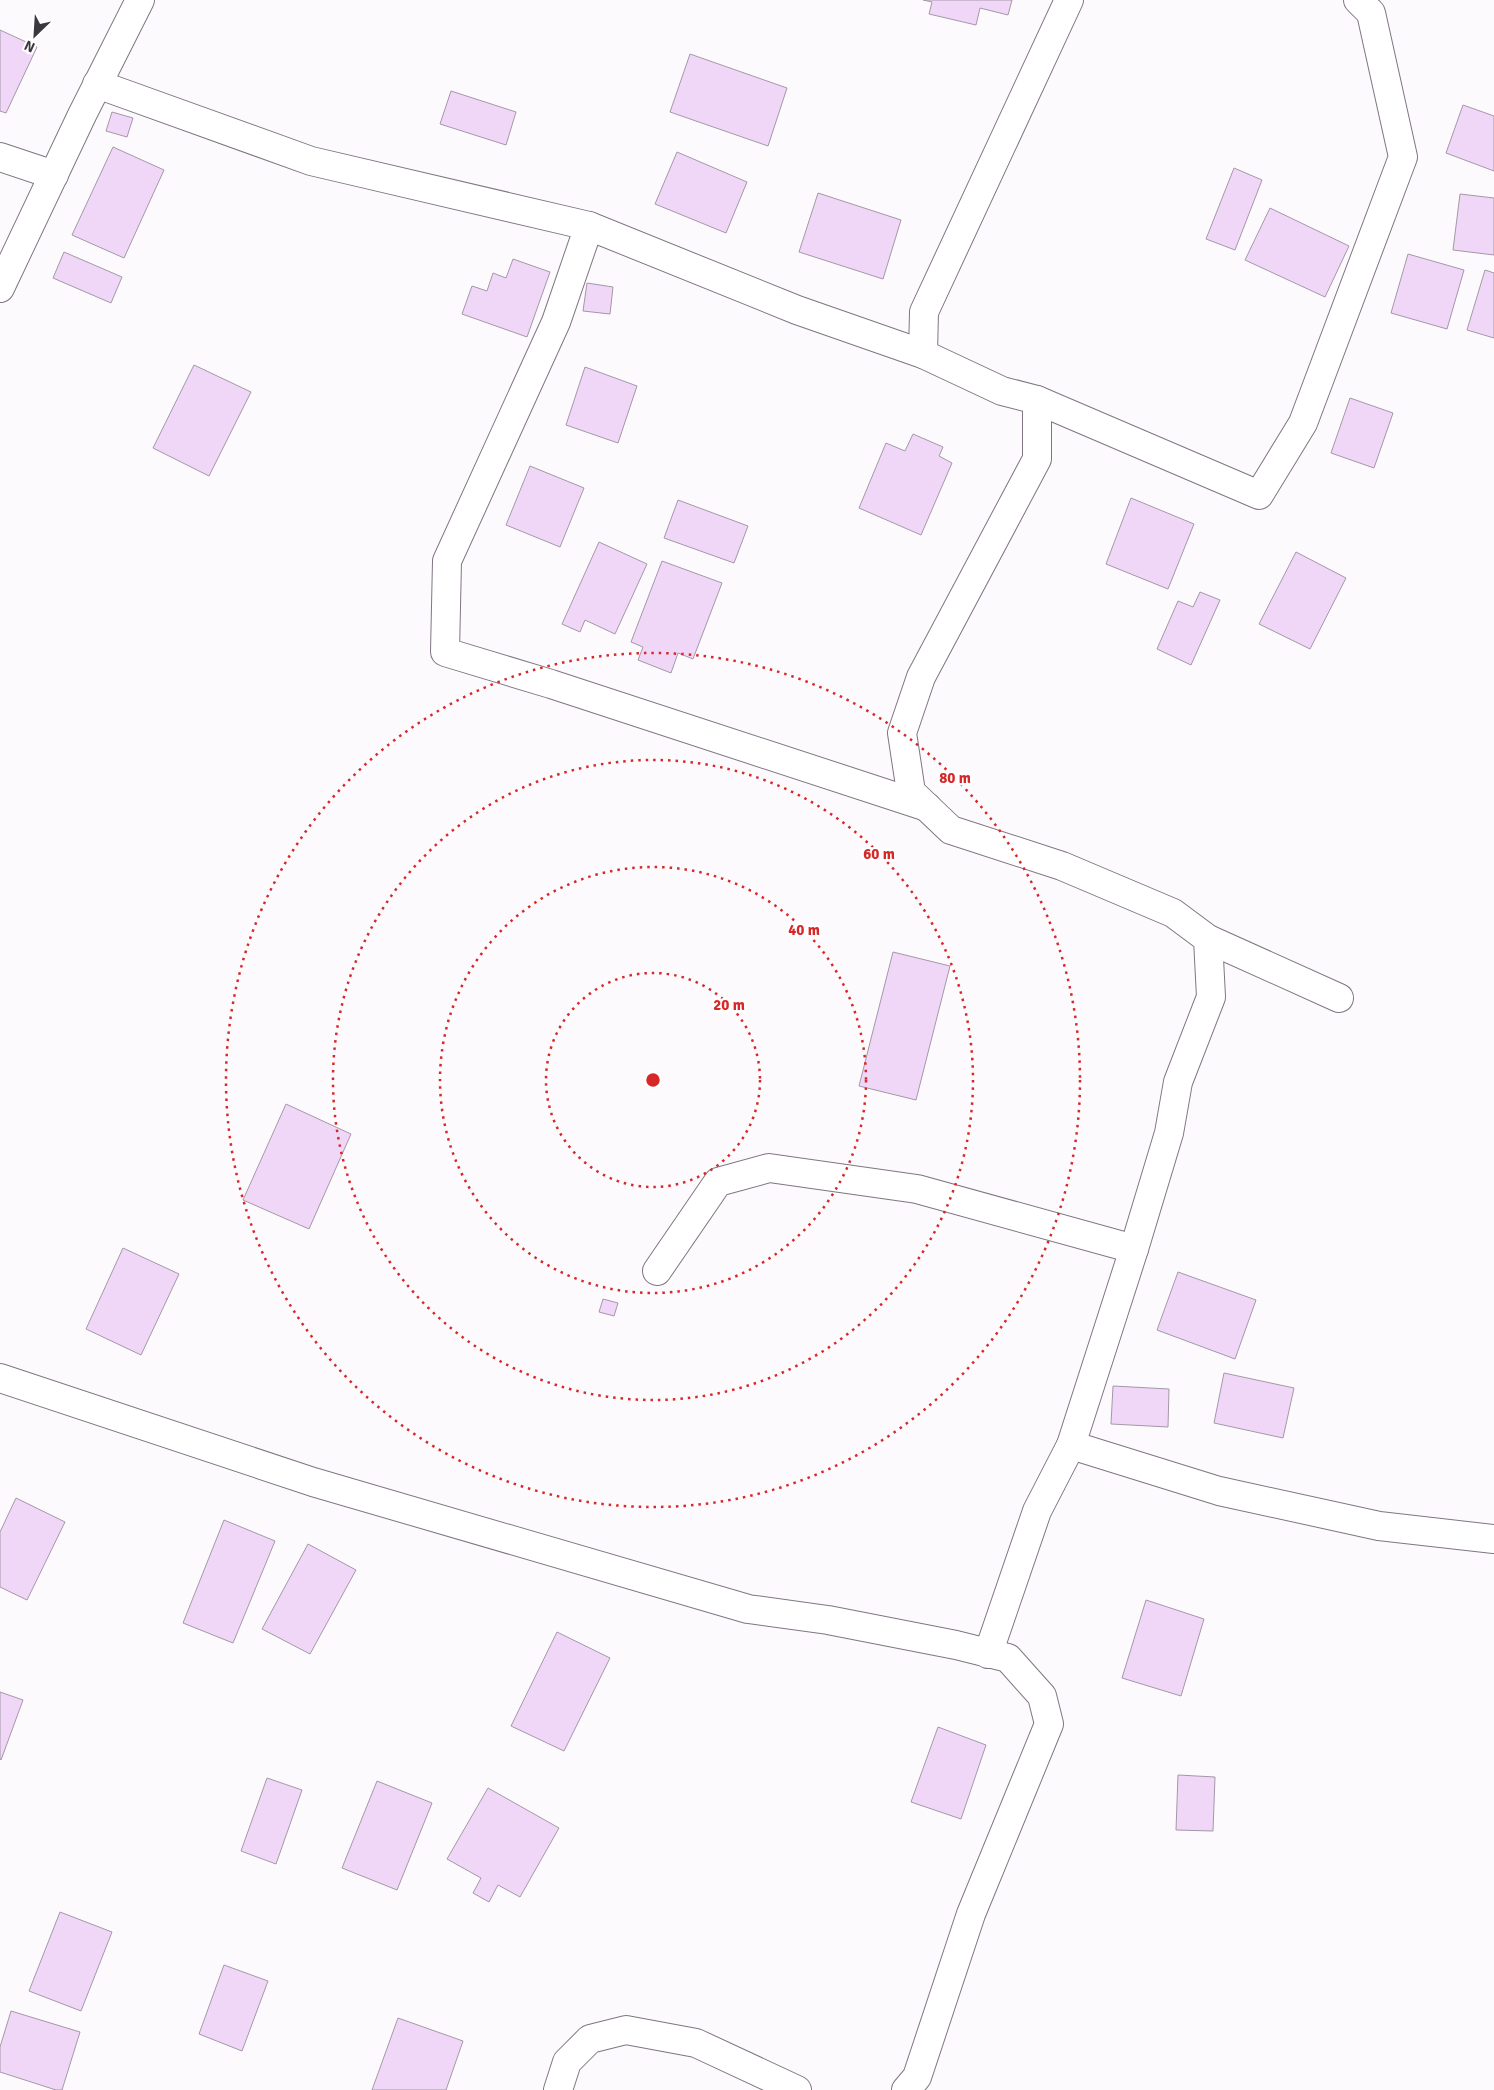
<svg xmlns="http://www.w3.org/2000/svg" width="1494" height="2090" font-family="Signika,sans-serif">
<rect width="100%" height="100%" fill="#fcfafd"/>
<g fill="#f0d7f8" stroke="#a498a8">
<path d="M923 0H1012L1008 15 980 8 976 25 929 14 932 2Z"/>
<path d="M0 30 37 47 6 113 0 111Z"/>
<path d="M690 54 787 88 768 146 670 112Z"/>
<path d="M451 91 516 112 506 145 440 124Z"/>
<path d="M1463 105 1494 116V171L1446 153Z"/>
<path d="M112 112 133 118 127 137 106 131Z"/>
<path d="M113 147 164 170 124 258 72 235Z"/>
<path d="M677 152 747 182 726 233 655 204Z"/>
<path d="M1234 168 1262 180 1235 250 1206 239Z"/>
<path d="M818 193 901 220 883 279 799 252Z"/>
<path d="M1460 194 1494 198V255L1453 250Z"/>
<path d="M1270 208 1349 246 1325 297 1245 260Z"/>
<path d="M64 252 122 277 111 303 53 278Z"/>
<path d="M1408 254 1464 270 1447 329 1391 313Z"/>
<path d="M513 259 550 272 527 337 462 314 472 286 487 291 493 273 506 278Z"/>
<path d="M1485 270 1494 273V338L1467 330Z"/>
<path d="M587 283 613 287 610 314 583 311Z"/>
<path d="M194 365 251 392 209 476 153 448Z"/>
<path d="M585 367 637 386 618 443 566 425Z"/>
<path d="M1350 398 1393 413 1374 468 1331 453Z"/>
<path d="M913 434 943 447 939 456 952 463 921 535 859 508 886 443 905 451Z"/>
<path d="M530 466 584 488 560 547 506 525Z"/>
<path d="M1131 498 1194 524 1168 589 1106 564Z"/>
<path d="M678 500 748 526 734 563 664 538Z"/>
<path d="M599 542 647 564 615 634 585 620 580 632 562 624Z"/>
<path d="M1296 552 1346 578 1310 649 1259 624Z"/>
<path d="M662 561 722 583 693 659 678 653 671 673 638 660 643 647 631 642Z"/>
<path d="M1200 592 1220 600 1191 665 1157 649 1178 601 1193 607Z"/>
<path d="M893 952 950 966 916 1100 859 1086Z"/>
<path d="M286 1104 351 1134 309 1229 243 1200Z"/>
<path d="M123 1248 179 1274 141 1355 86 1329Z"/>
<path d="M1178 1272 1256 1300 1235 1359 1157 1330Z"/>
<path d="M603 1299 618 1303 614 1316 599 1312Z"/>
<path d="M1224 1373 1294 1388 1283 1438 1214 1423Z"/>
<path d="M1113 1386 1169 1389 1168 1427 1111 1424Z"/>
<path d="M16 1498 65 1522 27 1600 0 1587V1532Z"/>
<path d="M224 1520 275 1541 233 1643 183 1623Z"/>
<path d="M308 1544 356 1570 310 1654 262 1629Z"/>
<path d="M1146 1600 1204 1619 1181 1696 1122 1678Z"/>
<path d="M557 1632 610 1658 564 1751 511 1726Z"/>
<path d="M0 1692 23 1700 1 1760 0 1759Z"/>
<path d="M938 1727 986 1745 961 1819 911 1802Z"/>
<path d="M1178 1775 1215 1777 1213 1831 1176 1830Z"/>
<path d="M267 1778 302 1790 276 1864 241 1851Z"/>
<path d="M377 1781 432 1803 397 1890 342 1868Z"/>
<path d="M488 1788 559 1828 520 1897 498 1885 489 1902 473 1893 481 1878 447 1859Z"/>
<path d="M60 1912 112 1932 81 2011 29 1991Z"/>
<path d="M224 1965 268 1981 242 2051 199 2034Z"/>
<path d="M11 2011 80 2032 62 2090H56L0 2072V2047Z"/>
<path d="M398 2018 463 2041 446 2090H372Z"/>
</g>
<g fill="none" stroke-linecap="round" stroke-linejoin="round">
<defs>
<g id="minor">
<path d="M1069 0 924 312 923 354 1002 391 1037 400V459L921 677 902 733 911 792 951 830 1062 866 1173 913 1208 939 1211 997 1178 1082 1169 1133 1134 1249 1071 1445"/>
<path d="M97 84 311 161 589 226"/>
<path d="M0 157 54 175"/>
<path d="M0 288 82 115 140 0"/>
<path d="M923 354 797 310 589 226 556 322 447 561 445 652 551 684 927 807"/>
<path d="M1037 400 1259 495 1303 423 1403 157 1371 13 1358 0"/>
<path d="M1208 939 1339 998"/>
<path d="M657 1271 718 1182 769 1168 917 1189 1134 1249"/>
<path d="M0 1378 313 1482 748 1609 828 1620 956 1645 1008 1658 1042 1696 1049 1724 971 1914 917 2077 906 2090"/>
<path d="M988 1654 1037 1511 1071 1445 1219 1491 1379 1526 1494 1539"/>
<path d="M558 2090 567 2062 590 2039 626 2030 696 2043 797 2090"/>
</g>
</defs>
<use href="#minor" stroke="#817584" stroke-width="30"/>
<use href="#minor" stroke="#fff" stroke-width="28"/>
</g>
<g fill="none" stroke="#d62828" stroke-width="2.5" stroke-dasharray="2.5 5">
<circle cx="653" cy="1080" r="107"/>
<circle cx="653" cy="1080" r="213"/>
<circle cx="653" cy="1080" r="320"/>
<circle cx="653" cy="1080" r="427"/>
</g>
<circle cx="653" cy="1080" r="8" fill="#d62828" stroke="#fff" stroke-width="2.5"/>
<g font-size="15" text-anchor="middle" font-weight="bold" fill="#d62828" stroke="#fff" stroke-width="5" stroke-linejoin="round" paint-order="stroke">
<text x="955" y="783">80 m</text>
<text x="879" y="859">60 m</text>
<text x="804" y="935">40 m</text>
<text x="729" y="1010">20 m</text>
</g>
<g transform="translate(35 35) rotate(205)" stroke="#ffffff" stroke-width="4" paint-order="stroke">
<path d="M0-4L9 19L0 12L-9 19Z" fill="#3c373d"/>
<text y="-8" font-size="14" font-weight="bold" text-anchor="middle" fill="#3c373d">N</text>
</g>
</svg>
